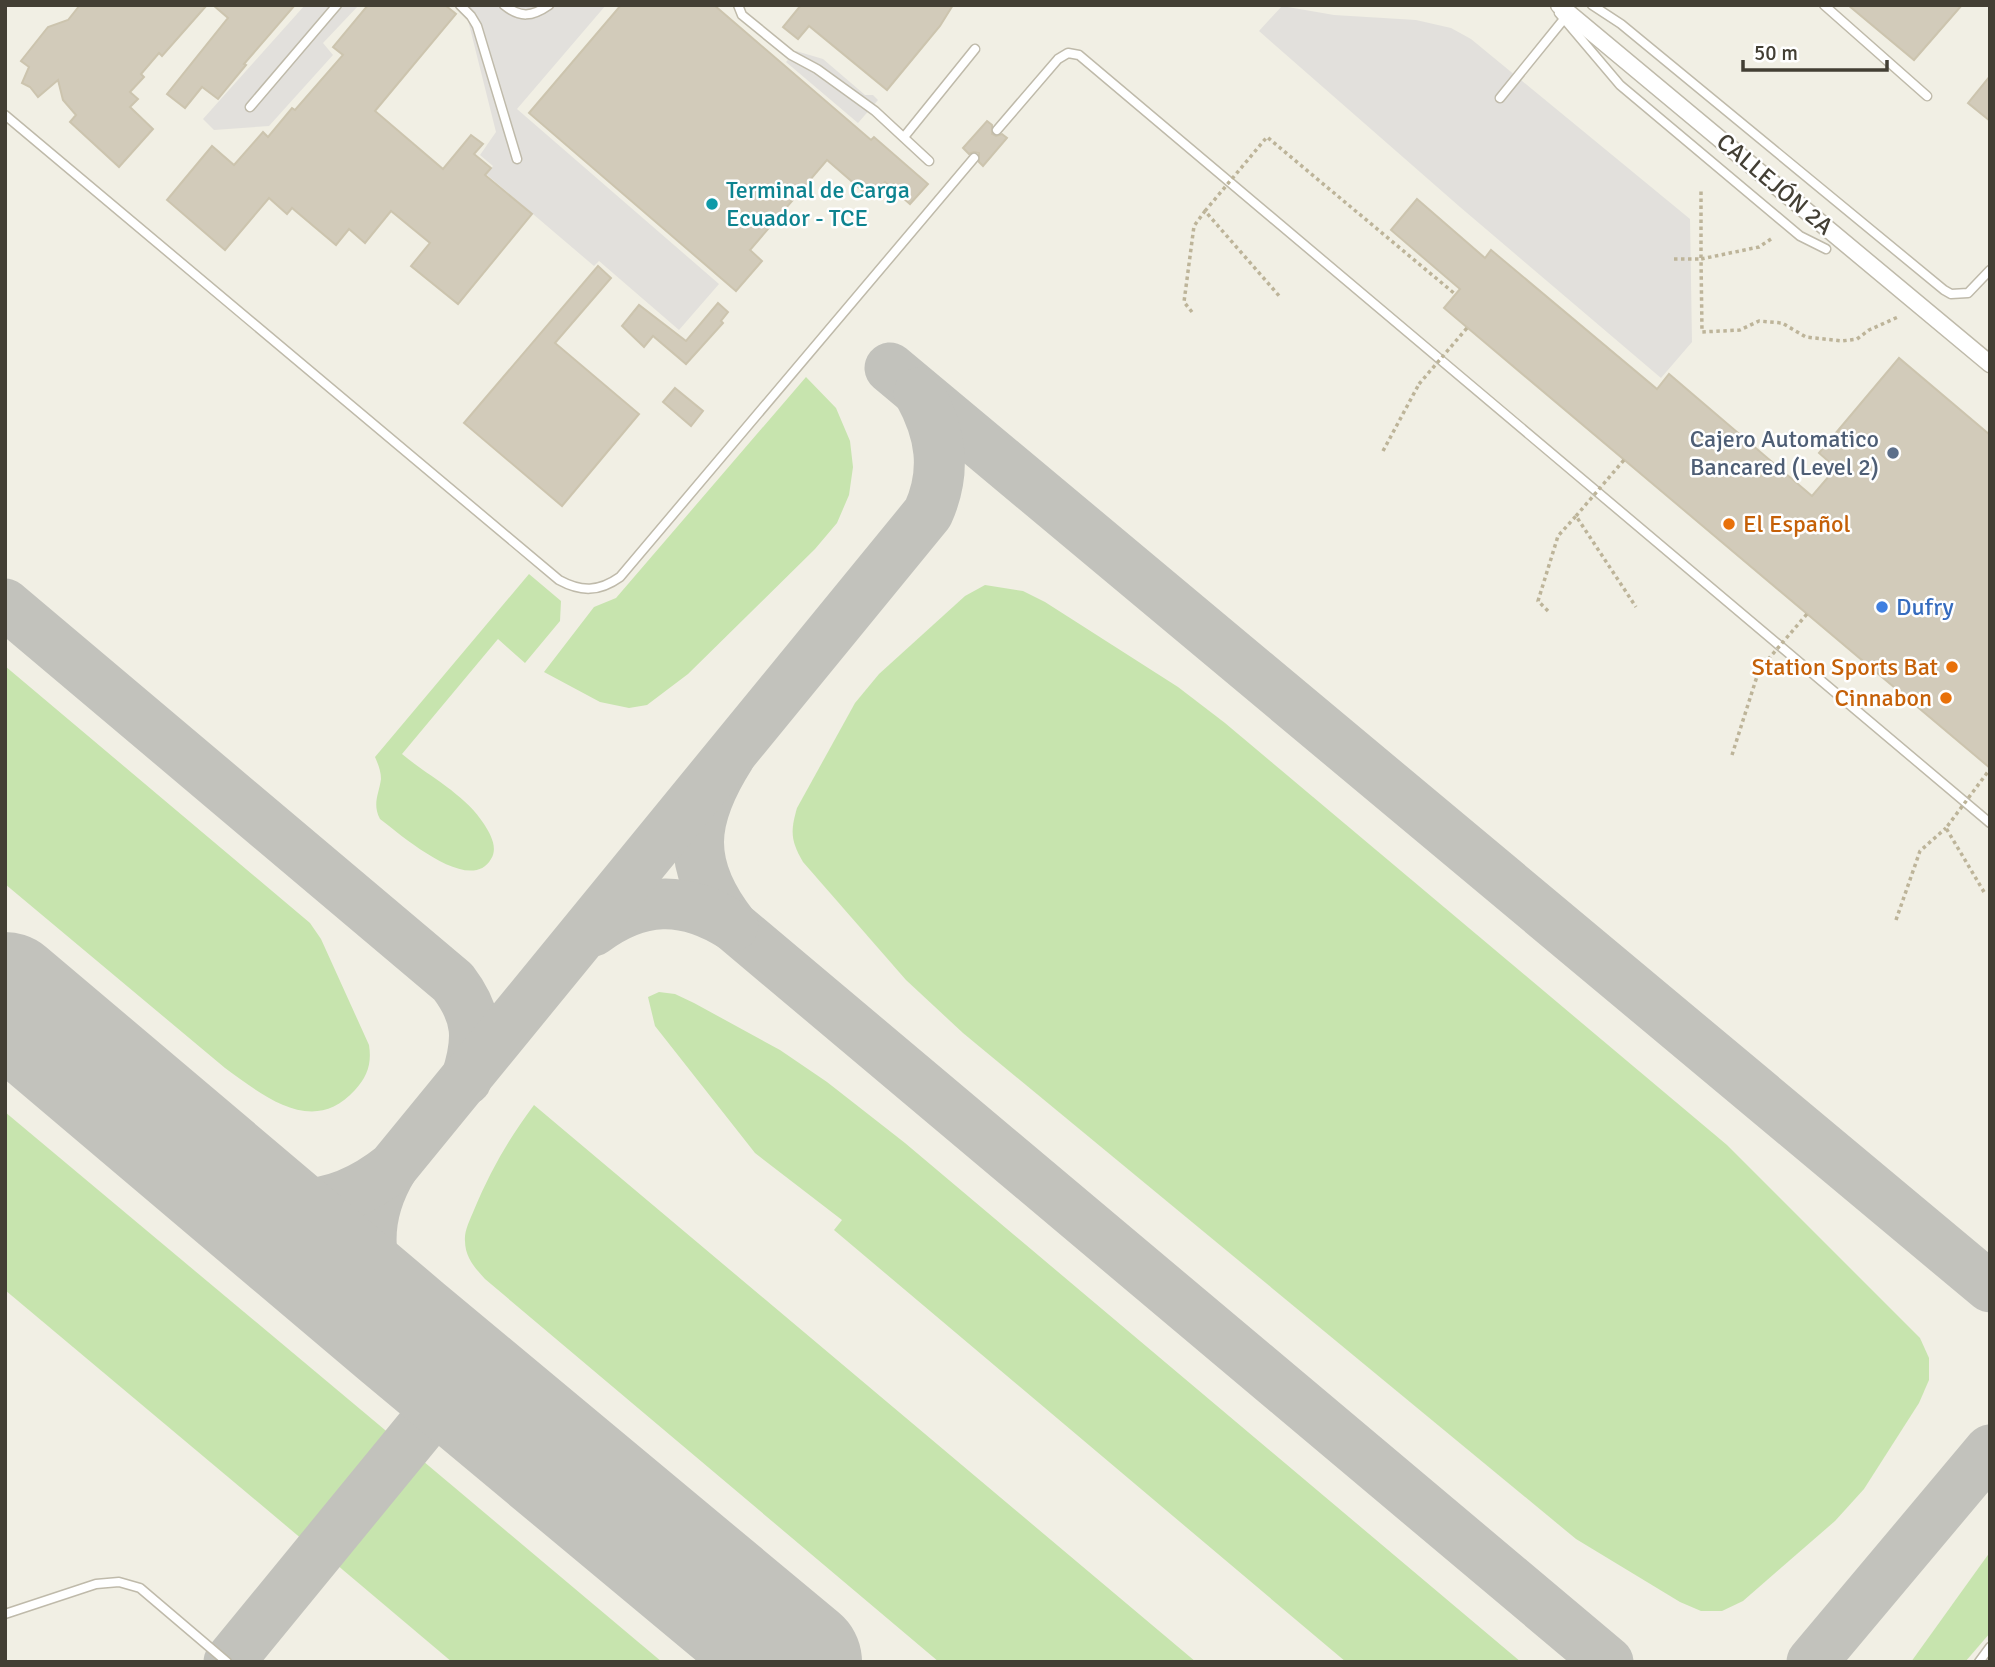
<svg xmlns="http://www.w3.org/2000/svg" width="1995" height="1667" font-family="Signika,sans-serif">
<rect width="100%" height="100%" fill="#f1efe4"/>
<g fill="#c7e4ae">
<path d="M806 377 836 408 850 441 853 467 849 495 837 523 815 549 688 674 647 705 629 708 600 702 544 672 594 607 616 598Z"/>
<path d="M529 574 561 601 560 621 525 663 498 639 402 754C428 776 465 794 484 824 491 835 498 848 491 859 470 896 400 834 380 819 372 804 379 794 381 779 381 771 378 764 375 757Z"/>
<path d="M985 585 1023 591 1045 602 1178 687 1225 723 1727 1145 1920 1338 1929 1358V1380L1919 1403 1864 1489 1835 1521 1743 1601 1722 1611H1701L1680 1602 1576 1539 963 1033 906 980 803 862C791 841 790 832 797 808L855 703 879 674 965 596Z"/>
<path d="M5 666 310 923 321 939 369 1045C372 1064 367 1077 355 1090 313 1137 264 1096 225 1068L5 884Z"/>
<path d="M659 992 675 994 694 1003 780 1050 827 1082 905 1143 1521 1662H1346L834 1230 842 1220 755 1153 655 1026 648 997Z"/>
<path d="M534 1105 1196 1662H939L485 1279C475 1268 465 1257 465 1241 464 1231 470 1220 474 1210 490 1172 509 1138 534 1105Z"/>
<path d="M5 1112 391 1435 388 1447 382 1458 309 1545 5 1290Z"/>
<path d="M423 1461 662 1662H452L330 1559 406 1465Z"/>
<path d="M1990 1552V1633L1965 1662H1911Z"/>
</g>
<g fill="#e2e0dc">
<path d="M305 5H359L323 43 333 55 269 126 214 130 203 119Z"/>
<path d="M461 5H606L517 109 719 284 679 330 599 261 594 266 486 174 493 166 480 155 496 132 465 8Z"/>
<path d="M1282 6 1334 15 1416 20 1451 28 1471 39 1690 219 1692 342 1661 378 1460 207 1259 31Z"/>
<path d="M796 51 823 59 865 95H873L878 100 858 123 786 62Z"/>
</g>
<g fill="none" stroke-linecap="round" stroke-linejoin="round">
<g stroke="#c2c2bc" stroke-width="51">
<path d="M890 368 1990 1287"/>
<path d="M5 604 453 982C479 1016 479 1040 466 1080"/>
<path d="M730 756C690 819 685 865 733 926L1608 1662"/>
<path d="M593 931C640 896 684 895 733 926"/>
<path d="M393 1167C357 1226 369 1276 402 1332"/>
<path d="M229 1186C243 1191 256 1197 270 1201 317 1212 358 1195 393 1167L928 513C947 471 941 433 919 393"/>
<path d="M229 1662 460 1380"/>
<path d="M1812 1662 1990 1450"/>
</g>
<path stroke="#c2c2bc" stroke-width="128" d="M5 996 402 1332 798 1662"/>
</g>
<g fill="#d2cbba" stroke="#ccc4ae" stroke-width="2">
<path d="M80 5H207L162 56 159 53 141 74 144 77 130 92 138 99 130 107 153 129 119 167 70 122 76 115 63 100 58 80 38 97 30 87 22 83 29 67 21 61 48 27 68 20Z"/>
<path d="M213 5H295L244 64 246 65 218 99 202 87 185 108 167 94 228 18Z"/>
<path d="M368 5H445L456 14 375 111 443 169 471 135 483 144 474 154 491 168 485 175 532 214 458 304 411 266 430 243 391 211 365 243 349 229 336 245 292 208 287 214 269 198 225 250 167 200 212 146 234 165 263 132 268 137 292 108 295 110 343 55 333 47Z"/>
<path d="M621 5H714L871 140 874 137 928 184 910 204 885 182 871 198 827 160 750 250 762 261 736 291 529 113Z"/>
<path d="M801 5H953L940 26 887 90 809 26 798 39 783 27Z"/>
<path d="M1848 5H1962L1914 60Z"/>
<path d="M1990 76V121L1968 103Z"/>
<path d="M987 121 992 125V134L996 136 1002 134 1007 138 983 166 979 162V153L974 152 969 154 963 148Z"/>
<path d="M1417 199 1485 258 1491 250 1657 389 1669 374 1812 496 1836 468 1819 453 1899 358 1990 435V768L1444 308 1460 289 1391 230Z"/>
<path d="M598 266 611 278 555 343 639 414 562 506 464 423Z"/>
<path d="M718 303 728 312 721 321 723 323 686 364 653 336 644 347 622 326 639 305 686 341Z"/>
<path d="M675 388 703 411 691 426 663 402Z"/>
</g>
<g fill="none" stroke-linecap="round" stroke-linejoin="round">
<defs>
<g id="service">
<path d="M460 5 471 16 477 26 517 159"/>
<path d="M504 5C520 18 532 17 549 5"/>
<path d="M738 5 742 15 791 55 817 69 875 111 929 161"/>
<path d="M1592 5 1621 24 1944 290 1951 294 1968 293 1990 270"/>
<path d="M1824 5 1927 96"/>
<path d="M1559 13 1620 85 1800 236 1826 249"/>
<path d="M1500 98 1564 19"/>
<path d="M250 107 337 5"/>
<path d="M5 115 559 580C581 592 599 592 620 577L974 158"/>
<path d="M997 130 1058 59 1068 53 1079 55 1990 823"/>
<path d="M904 137 975 49"/>
<path d="M5 1614 96 1584 119 1582 140 1588 227 1662"/>
<path d="M1979 1662 1990 1647"/>
</g>
<path id="minor" d="M1559 5 1990 364"/>
</defs>
<use href="#service" stroke="#bfbaaa" stroke-width="11"/>
<use href="#minor" stroke="#bfbaaa" stroke-width="19"/>
<g stroke="#bdb499" stroke-width="3.5" stroke-dasharray="3.5 3.5" stroke-linecap="butt">
<path d="M1771 239 1759 247 1701 259 1702 332 1740 330 1759 321 1782 323 1806 337 1842 341 1857 339 1869 330 1898 317"/>
<path d="M1674 259H1701V190"/>
<path d="M1192 312 1184 302 1194 226 1205 211 1281 298"/>
<path d="M1383 451 1419 384"/>
<path d="M1548 611 1538 601 1558 536 1576 516 1636 607"/>
<path d="M1732 755 1759 670"/>
<path d="M1896 920 1920 851 1946 828"/>
</g>
<use href="#service" stroke="#fff" stroke-width="8"/>
<use href="#minor" stroke="#fff" stroke-width="16"/>
<g stroke="#bdb499" stroke-width="3.5" stroke-dasharray="3.5 3.5" stroke-linecap="butt">
<path d="M1205 211 1267 137 1455 294"/>
<path d="M1419 384 1467 328"/>
<path d="M1576 516 1624 460"/>
<path d="M1759 670 1807 614"/>
<path d="M1984 892 1946 828 1990 769"/>
</g>
</g>
<circle fill="#0f9aa8" stroke="#fff" stroke-width="2.5" cx="712" cy="204" r="7"/>
<circle fill="#5c6f8a" stroke="#fff" stroke-width="2.5" cx="1893" cy="453" r="7"/>
<g fill="#e8710a" stroke="#fff" stroke-width="2.5">
<circle cx="1729" cy="524" r="7"/>
<circle cx="1952" cy="667" r="7"/>
<circle cx="1946" cy="698" r="7"/>
</g>
<circle fill="#3f7fe0" stroke="#fff" stroke-width="2.5" cx="1882" cy="607" r="7"/>
<g text-anchor="middle" dominant-baseline="central" stroke-width="5" stroke-linejoin="round" paint-order="stroke">
<g font-size="24" fill="#433f34" stroke="#fff">
<text transform="translate(1775 184) rotate(40)">CALLEJÓN 2A</text>
</g>
<g font-size="24" fill="#0d838f" stroke="#fff" text-anchor="start">
<text x="726" y="190">Terminal de Carga<tspan x="726" dy="28">Ecuador - TCE</tspan></text>
</g>
<g font-size="24" fill="#4e5e75" stroke="#fff" text-anchor="end">
<text x="1879" y="439">Cajero Automatico<tspan x="1879" dy="28">Bancared (Level 2)</tspan></text>
</g>
<g font-size="24" fill="#c56008" stroke="#fff" text-anchor="end">
<text x="1743" y="524" text-anchor="start">El Español</text>
<text x="1938" y="667">Station Sports Bat</text>
<text x="1932" y="698">Cinnabon</text>
</g>
<g font-size="24" fill="#366cbe" stroke="#fff" text-anchor="start">
<text x="1896" y="607">Dufry</text>
</g>
</g>
<rect width="1995" height="1667" fill="none" stroke="#433f34" stroke-width="14"/>
<path d="M1743 60v10h144v-10" fill="none" stroke="#433f34" stroke-width="3.5"/>
<text x="1754" y="60" font-size="21" fill="#433f34" stroke="#ffffff" stroke-width="5" paint-order="stroke">50 m</text>
</svg>
